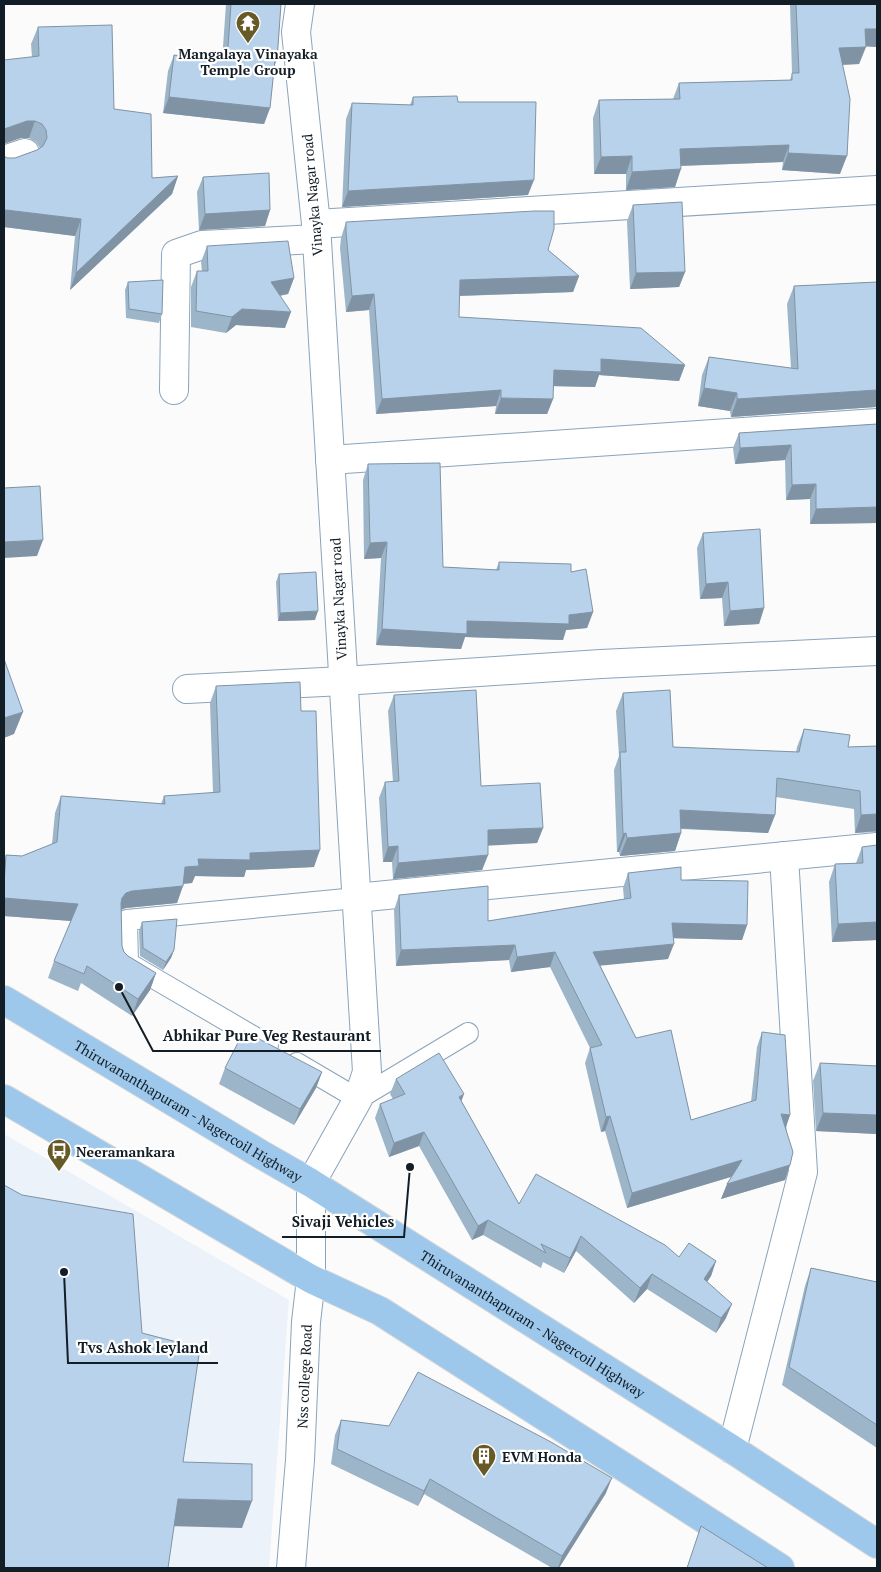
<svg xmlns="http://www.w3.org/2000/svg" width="881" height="1572" font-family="'PT Serif',serif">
<rect width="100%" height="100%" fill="#fbfbfb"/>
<path fill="#ecf2f9" d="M4 1134 289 1300 269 1568H4Z"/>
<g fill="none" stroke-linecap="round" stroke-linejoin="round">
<defs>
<g id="service">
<path d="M268 1045 128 963 127 920 356 898"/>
<path d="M297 1063 358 1099 468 1033"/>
</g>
<g id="minor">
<path d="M4 160 25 153"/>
<path d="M316 224 877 190"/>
<path d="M174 390 176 254 202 245 316 239"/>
<path d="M330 460 877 423"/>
<path d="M187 689 343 681 601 664 877 651"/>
<path d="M356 898 877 847"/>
<path d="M732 1449 803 1172 784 856"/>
<path id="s1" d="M291 1568 300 1460 306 1322 311 1279V1183L358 1099 367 1072 316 224 296 32 300 4"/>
</g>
<g id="primary">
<path id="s2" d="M4 1000 262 1155 311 1183 732 1449 877 1544"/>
<path d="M4 1099 311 1279 380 1311 630 1471 780 1568"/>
</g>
</defs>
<use href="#service" stroke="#8aa4bb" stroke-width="22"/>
<use href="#minor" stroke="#8aa4bb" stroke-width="30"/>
<use href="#primary" stroke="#d5d6d8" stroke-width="30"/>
<use href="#service" stroke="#fff" stroke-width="20"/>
<use href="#minor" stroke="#fff" stroke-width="28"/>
<use href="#primary" stroke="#9dc8eb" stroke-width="28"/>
</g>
<g fill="#9db5c9">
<path d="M226 4H281L277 60 274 67 270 108 264 124 163 113 168 71 174 55 222 61Z"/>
<path d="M790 4H877V47L866 46 859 64 843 65 840 174 782 170 783 162 681 166 675 187 626 190V174H594L593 118 599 100 673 99 679 83 790 80 792 74Z"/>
<path d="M38 27 114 109 152 178 178 176 172 194 70 290 75 236 4 227V156L7 158H15L37 150 40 148 36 142 29 138H21L32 57 31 44Z"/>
<path d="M413 97 458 102 528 195 342 207 346 119 352 103 410 105Z"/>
<path d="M203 177 270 210 265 226 199 230 197 192Z"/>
<path d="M633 205 685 272 679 287 630 289 627 221Z"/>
<path d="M346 222 548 250 579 276 573 292 459 296V317L685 365 679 381 599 375 595 387 553 386V399L547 414H495L496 406 376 414 369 310 346 312 340 248 341 238Z"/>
<path d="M207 246 294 278 288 294 280 296 285 328 236 325 226 333 191 327V287L197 271H202L201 262Z"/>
<path d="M128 282 162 314 159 323 126 318 125 290Z"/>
<path d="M877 282V405L876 407 731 417 730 411 698 406 702 375 709 357 791 368 787 304 794 286Z"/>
<path d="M877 424V523L810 524V499L786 500 785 460 735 464 733 448 739 433Z"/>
<path d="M368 464 443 567 496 570 499 562 571 572 593 612 587 628 566 630 563 640 465 637 461 649 376 645 381 558 364 559 363 480Z"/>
<path d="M703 533 764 608 759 624 724 626 722 598 700 599 697 548Z"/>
<path d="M279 574 315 620 278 621 276 582Z"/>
<path d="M216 686 301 711 314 867 246 870 244 877 195 876 192 883 183 884 177 903 126 908 121 910 122 946 124 952 128 956 156 973 150 990 132 1016 81 983 78 991 48 978 54 961 71 921 4 916V862L6 855 22 856 52 844 55 813 61 796 161 804 164 796 213 793 210 703Z"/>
<path d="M623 693 673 747 796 752 797 747 804 729 848 747 877 746V832L855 833 854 809 776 797 775 815 768 833 681 829V833L675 851 620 856 619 852H617L614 770 619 756 616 711Z"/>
<path d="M394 695 481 786 543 828 537 843 488 845V855L482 870 393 879 392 862H383L379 798 385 782H393L388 711Z"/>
<path d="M877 845V940L832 942 829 882 835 864 856 863 862 847Z"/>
<path d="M628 873 681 880 747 925 742 940 673 938 668 959 600 965 636 1038 691 1120 751 1102 757 1047 762 1032 790 1115 785 1128 790 1165 785 1180 721 1199 731 1177 627 1208 605 1131 601 1132 585 1063 590 1048 550 967 511 972 509 960 396 966 394 910 399 895 488 921 624 899 623 888Z"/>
<path d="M142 922 174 950 171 958 163 970 140 956 139 931Z"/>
<path d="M820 1063 877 1066V1134L816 1131 813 1081Z"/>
<path d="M225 1068 322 1072 316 1088 294 1125 219 1084Z"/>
<path d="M396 1079 462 1102 519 1204 679 1257 716 1261 711 1276 707 1282 726 1318 716 1333 647 1289 634 1303 576 1251 564 1273 543 1262 541 1268 483 1235 472 1240 419 1146 389 1157 375 1118 380 1104 393 1099 390 1094Z"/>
<path d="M811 1268 877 1282V1448L782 1385 805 1286Z"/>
<path d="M341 1420 389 1426 606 1493 559 1568H552L424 1494 418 1506 331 1464 335 1435Z"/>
</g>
<g fill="#8093a4">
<path d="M865 29H877V47L859 46Z"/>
<path d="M866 47 859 64 833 65 839 48Z"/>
<path d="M169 97 270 108 264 124 163 113Z"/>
<path d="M27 121H35L29 138H21L4 144V129Z"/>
<path d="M789 145 783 162 674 166 680 149Z"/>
<path d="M788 153 847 156 840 174 782 170Z"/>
<path d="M632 156 626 174H594L601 157Z"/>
<path d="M681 169 675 187 626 190 632 172Z"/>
<path d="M178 176 172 194 70 290 76 273Z"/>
<path d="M534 180 528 195 342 207 348 191Z"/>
<path d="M4 210H6L81 219 75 236 4 227Z"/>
<path d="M270 210 265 226 199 230 205 214Z"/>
<path d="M685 272 679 287 630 289 636 273Z"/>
<path d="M579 276 573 292 454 296 460 280Z"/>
<path d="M294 278 288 294 265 298 271 282Z"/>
<path d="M374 294 369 310 346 312 352 296Z"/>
<path d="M242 309 291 312 285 328 236 325 226 333 232 317Z"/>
<path d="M601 359 685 365 679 381 599 375 595 387 548 386 554 370Z"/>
<path d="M704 388 737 393 730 411 698 406Z"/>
<path d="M501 390 496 406 376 414 382 399Z"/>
<path d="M877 390V405L876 407 731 417 737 399Z"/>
<path d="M501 398 553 399 547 414H495Z"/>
<path d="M791 445 785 460 735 464 740 448Z"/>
<path d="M816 484 810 499 786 500 792 485Z"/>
<path d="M877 507V523L810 524 816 509Z"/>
<path d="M43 540 37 556 4 558V542Z"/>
<path d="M387 542 381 558 364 559 370 543Z"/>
<path d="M728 582 722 598 700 599 706 584Z"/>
<path d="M764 608 759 624 724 626 730 611Z"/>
<path d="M318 611 315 620 278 621 280 613Z"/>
<path d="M593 612 587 628 566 630 563 640 465 637 461 649 376 645 382 629 467 621 569 615Z"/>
<path d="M23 712 14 734 4 738V718Z"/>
<path d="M680 810 775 815 768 833 674 828Z"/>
<path d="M877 814V828L876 831 855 833 861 815Z"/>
<path d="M543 828 537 843 482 846 488 830Z"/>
<path d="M626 833 619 852H617L623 834Z"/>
<path d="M681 833 675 851 620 856 627 838Z"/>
<path d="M398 846 392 862H383L388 847Z"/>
<path d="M320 850 314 867 246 870 244 877 195 876 192 883 179 884 185 867 198 859 250 853Z"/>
<path d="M488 855 482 870 393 879 398 863Z"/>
<path d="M183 886 177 903 126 908 120 910 122 898 126 893 132 891Z"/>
<path d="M4 898 78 904 72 921 4 916Z"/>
<path d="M877 922V940L832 942 838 924Z"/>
<path d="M672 923 747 925 742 940 666 938Z"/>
<path d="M674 944 668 959 587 967 593 952Z"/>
<path d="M515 945 509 960 396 966 401 950Z"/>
<path d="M174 950 171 958 163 970 166 962Z"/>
<path d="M555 952 550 967 511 972 517 957Z"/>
<path d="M156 973 150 990 132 1016 138 999Z"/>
<path d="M322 1072 316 1088 294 1125 300 1109Z"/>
<path d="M464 1094 459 1108V1097Z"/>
<path d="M823 1113 877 1115V1134L816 1131Z"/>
<path d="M781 1114 790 1115 785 1130Z"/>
<path d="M610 1116 605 1131 601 1132 606 1117Z"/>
<path d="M424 1132 419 1146 389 1157 394 1143Z"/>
<path d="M742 1160 737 1175 627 1208 632 1193Z"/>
<path d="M790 1165 785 1180 721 1199 727 1184Z"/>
<path d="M488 1220 483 1235 472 1240 478 1226Z"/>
<path d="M581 1236 576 1251 564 1273 570 1258Z"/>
<path d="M716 1261 711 1276 699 1294 704 1279Z"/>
<path d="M652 1274 647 1289 634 1303 640 1288Z"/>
<path d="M732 1304 726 1318 716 1333 721 1318Z"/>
<path d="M612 1478 606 1493 559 1568H558L562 1556Z"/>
<path d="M430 1479 424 1494 418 1506 424 1491Z"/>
<path d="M178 1499 252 1501 242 1528 168 1526Z"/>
</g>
<g fill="#b7d2ea" stroke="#8093a4">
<path d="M231 4H281L277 60H275L270 108 169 97 174 55 227 61Z"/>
<path d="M796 4H877V29H865L866 47 839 48 850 99 847 156 788 153 789 145 680 149 681 169 632 172V156L601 157 599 100 680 99 679 83 792 80V73H799Z"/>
<path d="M112 25 114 109 151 114 152 178 178 176 76 273 81 219 6 210H4V156L7 158H15L37 150 43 146 47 138 46 130 42 124 35 121H27L4 129V60L39 56 38 27Z"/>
<path d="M457 96 458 102H536L534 180 348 191 352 103 413 105V97Z"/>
<path d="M269 173 270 210 205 214 203 177Z"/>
<path d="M682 202 685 272 636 273 633 205Z"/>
<path d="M534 211H554V229L548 250 579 276 460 280 459 317 641 328 685 365 601 359V372L554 370 553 399 501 398V390L382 399 374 294 352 296 346 232V222Z"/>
<path d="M288 241 294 278 271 282 291 312 242 309 232 317 196 311 197 271H208L207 246Z"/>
<path d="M163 280 162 314 129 309 128 282Z"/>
<path d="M877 282V390L737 399V393L704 388 709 357 798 369 794 286Z"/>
<path d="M877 424V507L816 509V484L792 485 791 445 740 448 739 433Z"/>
<path d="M440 463 443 567 499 570V562L571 564V572L586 569 593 612 569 615V624L467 621V634L382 629 387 542 370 543 368 464Z"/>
<path d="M40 486 43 540 4 542V488Z"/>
<path d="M760 529 764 608 730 611 728 582 706 584 703 533Z"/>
<path d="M316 572 318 611 280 613 279 574Z"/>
<path d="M4 659 23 712 4 718Z"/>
<path d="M300 682 301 711H316L320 850 250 853V860L198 859 199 866 185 867 183 886 132 891 126 893 122 898 121 903 122 946 124 952 128 956 156 973 138 999 87 966 84 974 54 961 78 904 4 898V884L6 855 22 856 57 842 61 796 165 804 164 796 220 792 216 686Z"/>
<path d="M476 690 481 786 540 783 543 828 488 830V855L398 863V846L388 847 385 782 399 781 394 695Z"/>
<path d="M670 690 673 747 799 752 804 729 850 735 848 747 877 746V814L861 815 860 791 777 778 775 815 680 810 681 833 627 838 626 833 623 834 620 752H626L623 693Z"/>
<path d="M877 845V922L838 924 835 864 863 863 862 847Z"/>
<path d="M681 867V880L748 881 747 925 672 923 674 944 593 952 636 1038 671 1030 691 1120 756 1100 762 1032 785 1035 790 1115 781 1114 793 1152 790 1165 727 1184 742 1160 632 1193 610 1116 606 1117 590 1048 602 1045 555 952 517 957 515 945 401 950 399 895 488 886V921L631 898 628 873Z"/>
<path d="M177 919 174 950 166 962 143 948 142 922Z"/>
<path d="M244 1031 322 1072 300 1109 225 1068Z"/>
<path d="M439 1053 464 1094 459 1097 519 1204 536 1174 665 1245 679 1257 689 1243 716 1261 704 1279 732 1304 721 1318 652 1274 640 1288 581 1236 570 1258 541 1244 546 1253 488 1220 478 1226 424 1132 394 1143 380 1104 405 1094 396 1079Z"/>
<path d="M820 1063 877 1066V1115L823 1113Z"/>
<path d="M4 1185 22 1195 133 1214 142 1333 200 1348 183 1462 252 1464V1501L178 1499 168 1568H4Z"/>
<path d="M811 1268 877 1282V1425L789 1367Z"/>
<path d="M418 1372 551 1442 612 1478 562 1556 430 1479 424 1491 337 1449 341 1420 389 1426Z"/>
<path d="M701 1526 768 1568H687Z"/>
</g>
<defs>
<symbol id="temple-pin" viewBox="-11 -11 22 30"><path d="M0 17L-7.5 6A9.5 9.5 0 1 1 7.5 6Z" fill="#675a27" stroke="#fff"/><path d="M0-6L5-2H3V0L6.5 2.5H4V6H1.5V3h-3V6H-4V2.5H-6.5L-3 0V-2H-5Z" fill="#fff"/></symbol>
<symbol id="bus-pin" viewBox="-11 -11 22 30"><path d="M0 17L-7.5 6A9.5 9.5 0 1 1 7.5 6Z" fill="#675a27" stroke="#fff"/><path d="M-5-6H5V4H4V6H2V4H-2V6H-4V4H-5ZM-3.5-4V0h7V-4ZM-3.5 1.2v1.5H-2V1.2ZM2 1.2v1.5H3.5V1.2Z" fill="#fff"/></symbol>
<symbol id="building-pin" viewBox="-11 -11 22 30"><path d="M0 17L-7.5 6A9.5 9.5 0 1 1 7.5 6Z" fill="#675a27" stroke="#fff"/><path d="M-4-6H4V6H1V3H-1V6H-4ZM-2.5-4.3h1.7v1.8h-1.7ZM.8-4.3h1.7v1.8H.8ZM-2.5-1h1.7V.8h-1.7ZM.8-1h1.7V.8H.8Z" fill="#fff"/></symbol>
</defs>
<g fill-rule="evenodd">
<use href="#temple-pin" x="234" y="9" width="28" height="38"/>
<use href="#bus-pin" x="45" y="1137" width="28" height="38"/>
<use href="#building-pin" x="470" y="1442" width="28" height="38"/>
</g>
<g text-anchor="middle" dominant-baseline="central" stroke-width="4.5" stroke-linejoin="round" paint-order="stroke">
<g font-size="14" font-weight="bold" fill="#131d26" stroke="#fff" text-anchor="start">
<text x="248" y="53" text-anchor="middle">Mangalaya Vinayaka<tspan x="248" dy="16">Temple Group</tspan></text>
<text x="76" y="1151">Neeramankara</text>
<text x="502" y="1456">EVM Honda</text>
</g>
<g font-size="14" fill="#131d26" stroke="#fff">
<text transform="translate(312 195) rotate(-95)">Vinayka Nagar road</text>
<text transform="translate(338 599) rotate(-93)">Vinayka Nagar road</text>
<text stroke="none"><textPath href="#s2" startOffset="215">Thiruvananthapuram - Nagercoil Highway</textPath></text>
<text stroke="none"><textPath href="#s2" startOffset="620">Thiruvananthapuram - Nagercoil Highway</textPath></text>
<text stroke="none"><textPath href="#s1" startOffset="192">Nss college Road</textPath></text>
</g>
</g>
<path fill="none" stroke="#131d26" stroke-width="2" d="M119 987L153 1051H381M410 1167L404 1237H282M64 1272L68 1363H218"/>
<g fill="#131d26" stroke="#fff" stroke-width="2">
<circle cx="119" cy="987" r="5"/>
<circle cx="410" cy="1167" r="5"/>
<circle cx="64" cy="1272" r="5"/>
</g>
<g font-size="15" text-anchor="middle" font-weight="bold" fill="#131d26" stroke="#fff" stroke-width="4.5" stroke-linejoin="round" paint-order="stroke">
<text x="267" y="1041">Abhikar Pure Veg Restaurant</text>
<text x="343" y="1227">Sivaji Vehicles</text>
<text x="143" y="1353">Tvs Ashok leyland</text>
</g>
<rect width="881" height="1572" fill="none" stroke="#131d26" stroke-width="10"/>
</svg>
